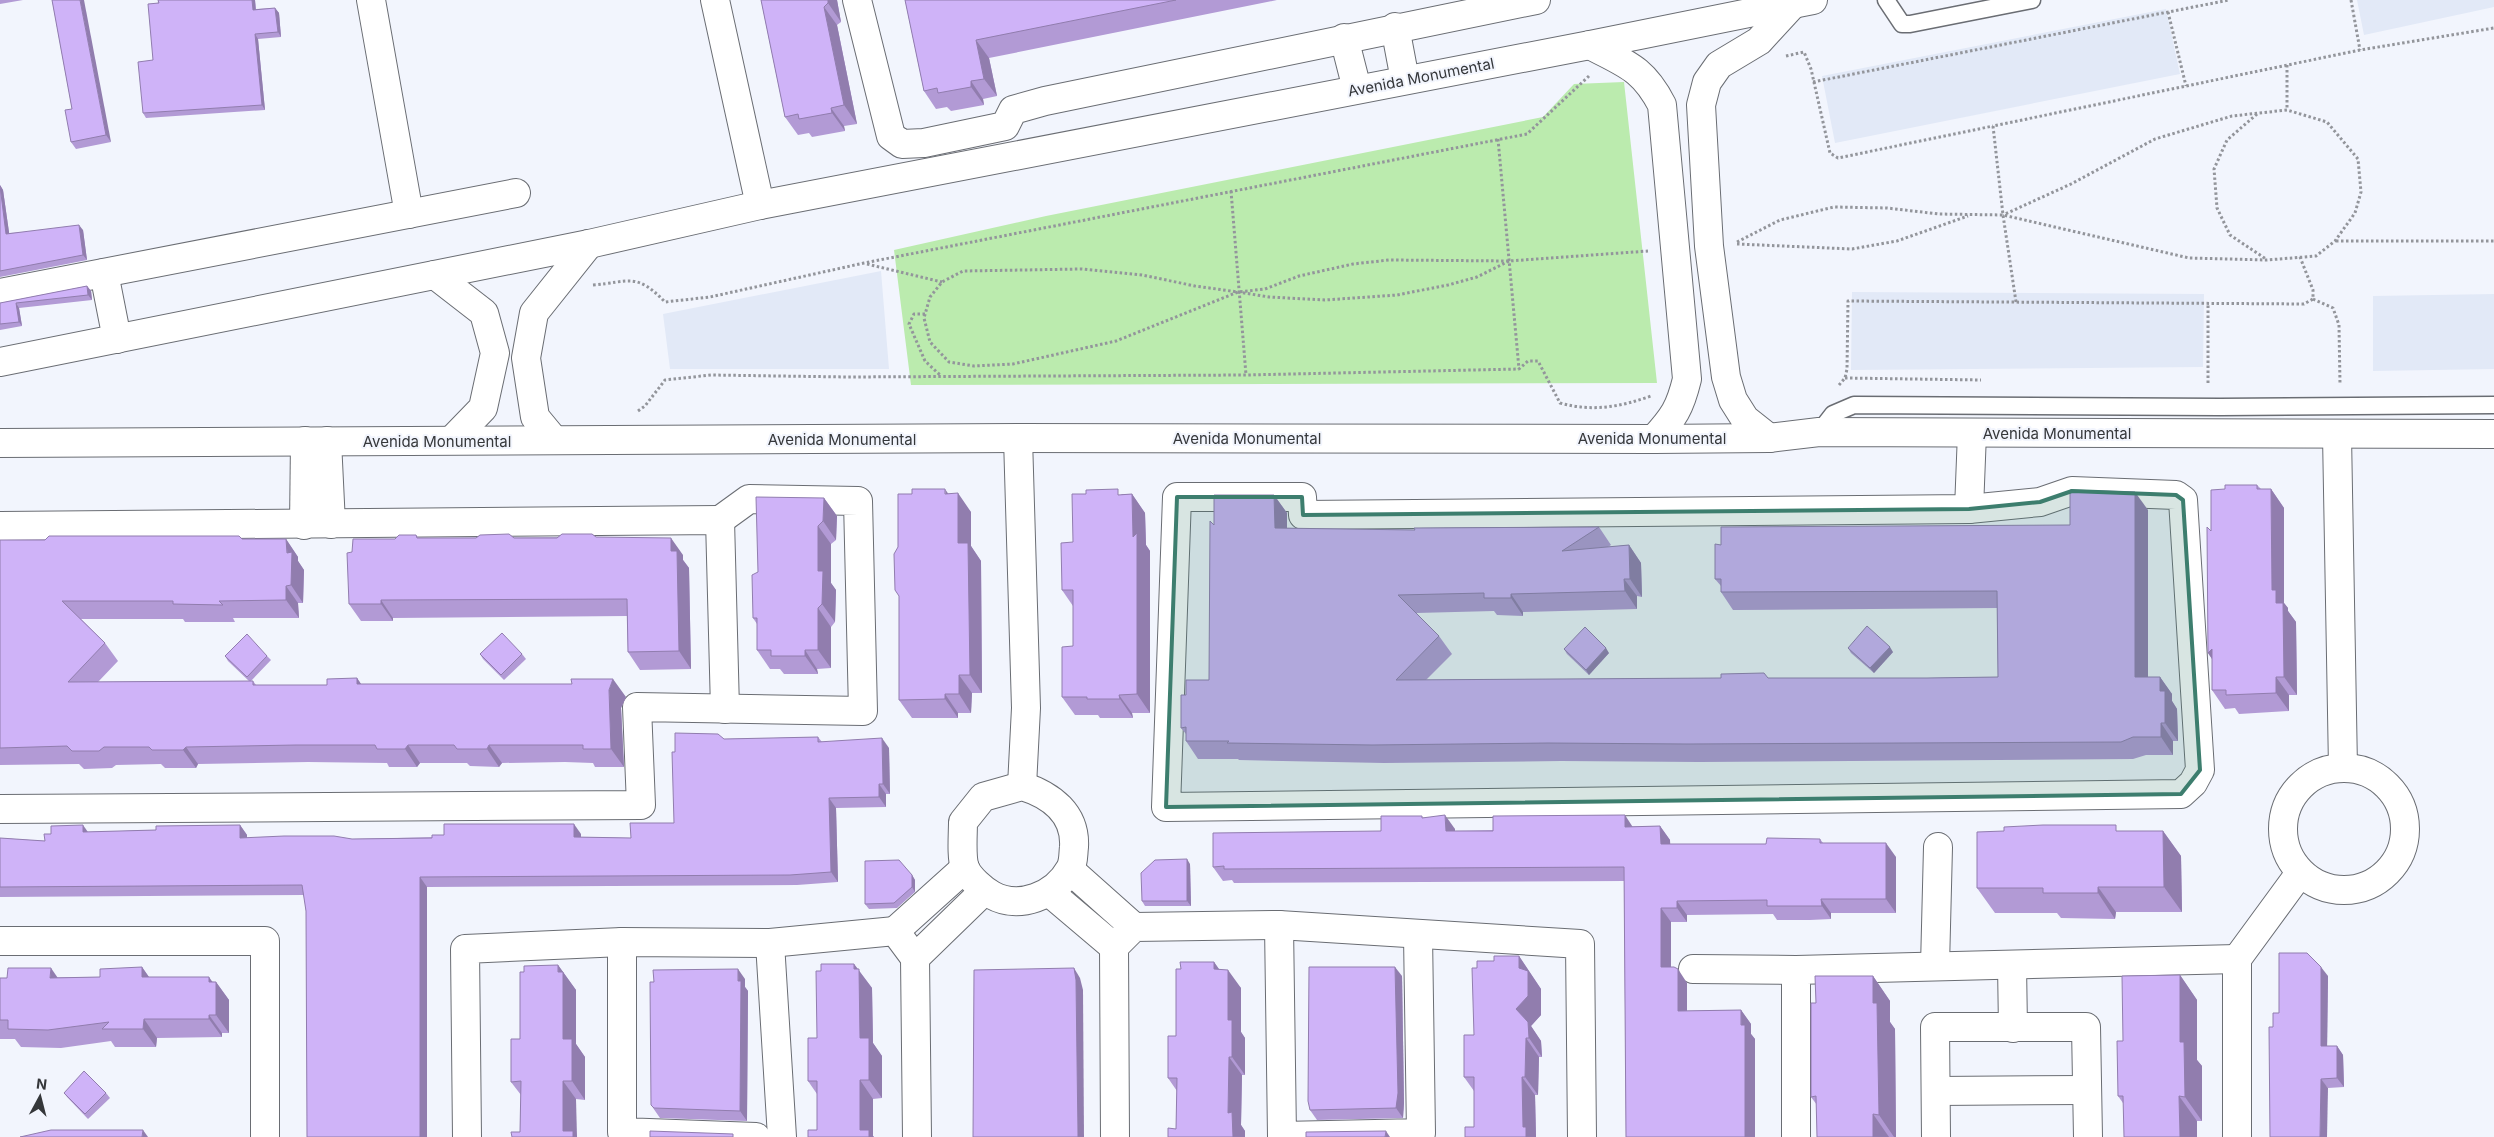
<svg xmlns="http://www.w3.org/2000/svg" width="2494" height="1137" font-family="Inter,sans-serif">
<rect width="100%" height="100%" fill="#f2f5fd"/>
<g fill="#e2e9f7">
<path d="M2357 0H2494V7L2364 35Z"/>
<path d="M2166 9 2180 74 1835 143 1822 76Z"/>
<path d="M881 271 889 369H670L663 314Z"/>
<path d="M1852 292 2204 294 2203 367 1851 370Z"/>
<path d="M2494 294V369L2373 371V296Z"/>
</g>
<path fill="#bbebae" d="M1624 82 1657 383 911 385 894 250 1046 216 1543 117 1574 84Z"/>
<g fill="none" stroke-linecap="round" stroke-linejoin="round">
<defs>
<g id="service">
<path d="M1886 0 1902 24H1910L2032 0"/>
<path d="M1819 432 1833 414 1854 405 2220 407 2494 405"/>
</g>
<g id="minor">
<path d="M371 0 409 214"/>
<path d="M715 0 760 205"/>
<path d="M857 0 891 136 902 144 924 143 1005 126 1013 110 1045 101 1536 0"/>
<path d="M1395 27 1405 80"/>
<path d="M1344 38 1357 89"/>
<path d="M104 273 117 339"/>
<path d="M0 293 516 193"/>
<path d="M2337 435 2343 768"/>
<path d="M1018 438 1026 708 1022 786"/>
<path d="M327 441 331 524"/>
<path d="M2072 491 2176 495 2183 500 2200 770 2193 783 2181 794 1166 807 1177 497H1302L1303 515 1969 509 2040 502Z"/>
<path d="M1969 509 1972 433"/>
<path d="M304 525 305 441"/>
<path d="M0 526 720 520 725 709"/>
<circle cx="2344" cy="829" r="61"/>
<path d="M1022 786C1051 795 1076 814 1074 847 1073 854 1074 862 1070 869 1055 896 1019 910 992 895 983 890 969 878 965 868 961 858 963 833 963 822L983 797Z"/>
<path d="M0 809 641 805 637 707 863 711 858 501 749 499 720 520"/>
<path d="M1070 870 1134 927"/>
<path d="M1049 892 1114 947"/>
<path d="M1279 925 1282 1136 1421 1133 1418 935"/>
<path d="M895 931 965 868"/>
<path d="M0 941H265V1137"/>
<path d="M622 942V1132L756 1137"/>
<path d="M770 943 782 1137"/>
<path d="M915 958 984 891"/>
<path d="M2012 965 2013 1028"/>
<path d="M1935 966 1938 847"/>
<path d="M1693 969 1796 970"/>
<path d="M1936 1091 2086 1090"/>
<path d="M467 1137 465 949 622 942 770 943 895 931 915 958 917 1137"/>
<path d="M1115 1137 1114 947 1134 927 1279 925 1580 944 1582 1137"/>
<path d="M1796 1137V970L2237 959"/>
<path d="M1936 1137 1935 1027H2086L2088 1137"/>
<path d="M2237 1137V959L2300 873"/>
</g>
<g id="tertiary">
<path d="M1590 45C1626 64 1643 68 1662 105L1687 379C1680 408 1674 417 1654 439"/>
<path d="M435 275 484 313 495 353 483 408 452 440"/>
<path d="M0 362 589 244 760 205 1590 45 1813 0"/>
<path d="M1769 438 1745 419 1733 400 1726 377 1709 246 1701 105 1707 82 1719 65 1759 41 1793 4"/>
<path d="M554 440 535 417 526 358 534 313 589 244"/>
<path d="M0 443 1018 438 1654 439 1769 438 1819 432 2494 434"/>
</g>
</defs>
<use href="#service" stroke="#6a6d73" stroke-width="19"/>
<use href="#minor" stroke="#6a6d73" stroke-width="30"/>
<use href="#tertiary" stroke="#6a6d73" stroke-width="30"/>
<g stroke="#93959b" stroke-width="3" stroke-dasharray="2.5 2.5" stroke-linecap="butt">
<path d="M2351 0 2360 50"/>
<path d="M2168 12 2186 86"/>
<path d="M1786 56 1804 52 1811 69 1830 153 1838 158 1993 126"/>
<path d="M2287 65V110"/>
<path d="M1813 82 2229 0"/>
<path d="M2257 114 2227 140 2214 169 2217 208 2230 235 2266 259"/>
<path d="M1498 139 1519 369"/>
<path d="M1231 191 1246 375"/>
<path d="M2336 241H2494"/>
<path d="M1737 242 1780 220 1834 207 1887 208 1939 214 2003 215 2189 258 2267 260 2316 256 2335 241 2355 213 2361 192 2358 159 2327 122 2287 110 2232 116 2155 139 2071 184 2003 215"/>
<path d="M1737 244 1852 249 1897 241 1968 216"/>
<path d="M1509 261 1477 277 1448 285 1397 295 1325 300 1269 297 1238 292 1195 286 1142 275 1082 269 963 271 942 282 930 297 924 318 930 342 949 362 974 366 1013 364 1116 341 1238 292 1265 289 1299 276 1353 264 1389 260 1509 261 1648 251"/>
<path d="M867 264 942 282"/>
<path d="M593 285C630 282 636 272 665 302L710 297 864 263 1527 134 1589 76"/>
<path d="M2313 299 2333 308 2339 325 2340 384"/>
<path d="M2016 302 2003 215 1993 126 2360 50 2494 28"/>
<path d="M925 314H914L909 324 925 361 940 375"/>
<path d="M1845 378 1981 380"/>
<path d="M2208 383V304"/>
<path d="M1839 385 1845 378 1847 369 1848 301 2304 304 2313 299V290L2300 257"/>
<path d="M638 411 645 406 665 380 711 375 847 377 1246 375 1519 369 1528 361H1538L1560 403C1592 412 1620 407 1651 396"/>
</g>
<use href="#service" stroke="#fff" stroke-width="16"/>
<use href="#minor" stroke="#fff" stroke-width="28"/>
<use href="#tertiary" stroke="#fff" stroke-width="28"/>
</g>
<g fill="#b29ad5">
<path d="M0 0H23L0 4Z"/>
<path d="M52 0 111 142 76 149 71 142 72 109Z"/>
<path d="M158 0H255L256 9 275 8 279 13 281 37 258 39 265 110 146 118 143 113 153 60Z"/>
<path d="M761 0H837L841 22 837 25 857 124 844 126 845 131 812 137 809 133 798 135 785 117Z"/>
<path d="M905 0H1277L989 58 997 96 983 99 984 105 951 111 947 107 936 109 924 91Z"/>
<path d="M0 185 3 190 9 233 83 230 87 260 0 277Z"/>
<path d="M87 286 91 291 92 300 19 308 22 326 0 330V303Z"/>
<path d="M2257 485 2261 489H2271L2284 508V603L2288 608V611L2296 622 2297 695H2289V711L2239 714 2235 708 2225 709 2212 690V659L2208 653 2211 531 2225 489Z"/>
<path d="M948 494 971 512V546L981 561 982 693H972L971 713H958V718H912L899 700V596Z"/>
<path d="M1122 494H1132L1145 513 1146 545 1150 551V713H1132L1133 718H1100L1098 715H1075L1062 697 1073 646V606L1062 590 1073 542Z"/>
<path d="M1274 495 1287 513V528L1415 530 1599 527 1611 545 1608 547 1629 545 1641 563 1642 597 1637 596V609L1523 612V616L1497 615 1494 611 1416 613 1439 636 1452 654 1426 680 1768 678H1927L1998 677 1997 608 1733 610 1721 592V586L1715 579 1721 545 2070 525 2148 510V677H2160L2172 694V701L2177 709 2178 741H2173V755H2146L2133 759 1699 762 1561 761 1384 763 1239 760 1238 759H1198L1186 741V734L1181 728 1186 695 1209 680 1214 525Z"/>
<path d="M824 498 837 516 836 540 831 544V583L836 590 835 622 831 627V668L817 669 818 674H784L780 669H770L757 650V624L753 618 758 572Z"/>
<path d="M416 535 419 538 596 537 683 555V560L689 568 691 669 640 670 628 652 627 616 393 618V621H361L349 604 352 552 395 539Z"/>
<path d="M286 539 298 557V561L304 570 303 603H298L299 618H233L235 622H185L183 619H81L105 643 118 661 98 682 249 681 228 661 225 656H267L271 660 251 681H253L256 685H327L357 678 361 684 626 697 621 708 624 767H595L593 763 565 762 502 763 499 767 470 766 467 763H420L417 767H389L387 763 308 762 198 764 196 768H165L161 764 116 765 112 768 84 769 79 764 0 765V540Z"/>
<path d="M1848 648 1893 652 1874 673 1851 653Z"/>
<path d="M1564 649 1609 653 1589 675 1567 654Z"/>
<path d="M480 654H522L526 659 504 680 483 659Z"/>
<path d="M818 737 822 742 889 748 890 794H886V807L836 808 838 882 797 885 427 887 306 911 304 895 0 897V838L45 841 88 832 156 830 240 825 247 835V838L352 839 581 834V837L631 838 674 823 675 752 724 739Z"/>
<path d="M1423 818 1455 829V831L1660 826 1670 840V844H1766L1820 839 1823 843 1896 857V913H1831V919L1810 920H1777L1773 914 1687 915V922H1671V967L1687 983V1011L1741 1010 1751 1024V1034L1755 1039 1626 1137 1624 881 1234 883 1232 880 1223 881 1213 867 1381 831Z"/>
<path d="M2119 831H2163L2181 856 2182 912H2116L2115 919 2061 918 2057 913H1995L1977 888Z"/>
<path d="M1190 864 1191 906H1145L1142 901Z"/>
<path d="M912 875 915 880V892L897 908 869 909 865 904Z"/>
<path d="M1519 956 1541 989V1015L1531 1026 1541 1041 1542 1057H1539L1538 1095H1535L1536 1137H1465L1474 1127V1091L1464 1077 1474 1035 1477 968Z"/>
<path d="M1214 962 1219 969 1241 988V1032L1245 1038V1075H1242L1241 1125 1245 1131V1137H1168L1176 1129 1177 1091 1168 1078 1176 1036 1181 969Z"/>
<path d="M854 964 872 988 873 1043 882 1056V1098L873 1099V1136L874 1137H808L817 1130V1094L808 1081 817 1038 821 971Z"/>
<path d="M558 965 576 990V1044L585 1057V1100L576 1099V1136L520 1132 521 1095 511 1082 520 1039Z"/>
<path d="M142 967 149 977 216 982 229 1000V1033H222V1037L157 1038 156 1047H115L111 1041 61 1048 21 1047 15 1039H0V978L100 977Z"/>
<path d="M2180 975 2197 1000V1060L2202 1066V1121H2197L2123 1103 2118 1096Z"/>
<path d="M1402 976 1404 1103 1403 1118 1317 1120 1310 1110Z"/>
<path d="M1873 976 1890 1001V1022L1895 1029 1896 1137H1817V1105L1811 1097 1816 1003Z"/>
<path d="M2328 976 2327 1046H2337L2343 1055 2344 1087 2328 1088 2273 1027 2279 1013Z"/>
<path d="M745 979V987L748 991 747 1121 660 1118 651 1105 654 982Z"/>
<path d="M64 1093H106L110 1098 88 1119 67 1097Z"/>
</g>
<g fill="#917dae">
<path d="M80 0H84L111 142 106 135Z"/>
<path d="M252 0H255L256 14 253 10Z"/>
<path d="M828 0H837L841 22 828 3Z"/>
<path d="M824 7 837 25 857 124 844 105Z"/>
<path d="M275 8 279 13 281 37 278 32Z"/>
<path d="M255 34 258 39 265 110 262 105Z"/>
<path d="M976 40 989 58 997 96 984 79Z"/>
<path d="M971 81 983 99 984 105 971 87Z"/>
<path d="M831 108 844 126 845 131 832 113Z"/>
<path d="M0 185 3 190 10 239 6 234Z"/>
<path d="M79 225 83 230 87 260 83 255Z"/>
<path d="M87 286 91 291 92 300 88 295Z"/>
<path d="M16 303 19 308 22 326 19 322Z"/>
<path d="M945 489 958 508V493L971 512V546L981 561 982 693 970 675Z"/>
<path d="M2271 489 2284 508V603L2288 608V611L2296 622 2297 695 2284 677 2276 603 2272 590Z"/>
<path d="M2135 492 2148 510V695L2135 677Z"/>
<path d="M1132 494 1145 513 1146 545 1150 551V713L1137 694Z"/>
<path d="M1274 495 1287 513V545L1275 528Z"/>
<path d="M824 498 837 516 836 540 823 521Z"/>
<path d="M818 526 831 544V583L836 590 835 622 822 604 818 571Z"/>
<path d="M671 538 683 555V560L689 568 691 669 679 651 671 551Z"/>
<path d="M286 539 298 557V561L304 570 303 603 291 585Z"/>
<path d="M1629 545 1641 563 1642 597 1630 579Z"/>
<path d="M1624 579 1637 596V609L1625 591Z"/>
<path d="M286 586 298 603 299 618 286 600Z"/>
<path d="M1511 594 1523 612V616L1511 598Z"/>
<path d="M381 600 393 618V621L381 604Z"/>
<path d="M818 608 831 627V668L818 650Z"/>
<path d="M1890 647 1893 652 1874 673 1870 668Z"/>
<path d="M1606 648 1609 653 1589 675 1586 670Z"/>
<path d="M2212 649 2221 672 2208 653Z"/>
<path d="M805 650 817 669 818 674 805 656Z"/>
<path d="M959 675 972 693 971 713 959 694Z"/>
<path d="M2160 677 2172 694V701L2177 709 2178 741 2165 723 2160 691Z"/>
<path d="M2276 677 2289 695V711L2276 693Z"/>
<path d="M357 678 369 696 357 684Z"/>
<path d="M613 679 626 697 621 708 624 767 611 749 609 690Z"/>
<path d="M945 694 958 713V718L945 699Z"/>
<path d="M1119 695 1132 713 1133 718 1120 699Z"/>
<path d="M2161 723 2173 741V755L2161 737Z"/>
<path d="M882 738 889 748 890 794 883 784Z"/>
<path d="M408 745 420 763 417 767 405 749Z"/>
<path d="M489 745 502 763 499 767 487 749Z"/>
<path d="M186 747 198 764 196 768 183 750Z"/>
<path d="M879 784 886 794V807L879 797Z"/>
<path d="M829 798 836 808 838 882 831 872Z"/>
<path d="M1445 815 1455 829V845L1446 831Z"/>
<path d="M1625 815 1634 829 1625 827Z"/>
<path d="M574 824 581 834V847L574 837Z"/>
<path d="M83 825 90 835 83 832Z"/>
<path d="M240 825 247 835V848L240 838Z"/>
<path d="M1660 826 1670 840 1671 858 1661 844Z"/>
<path d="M2163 831 2181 856 2182 912 2164 887Z"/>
<path d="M1886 843 1896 857V913L1886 899Z"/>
<path d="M1187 859 1190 864 1191 906 1187 901Z"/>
<path d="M912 875 915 880V892L912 887Z"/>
<path d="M420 877 427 887V1137H420Z"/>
<path d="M2098 887 2116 912 2115 919 2098 893Z"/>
<path d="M1821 899 1831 913V919L1822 906Z"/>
<path d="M1677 901 1687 915V922L1677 908Z"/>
<path d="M1661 908 1671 922V981L1661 967Z"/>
<path d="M1519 956 1541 989V1015L1531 1026 1541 1041 1542 1057 1529 1038 1516 1009Z"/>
<path d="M1214 962 1227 981 1214 969Z"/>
<path d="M854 964 872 988 873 1043 882 1056V1098L869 1080 860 1038Z"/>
<path d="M558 965 576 990V1044L585 1057V1100L572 1081 563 1039Z"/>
<path d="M142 967 155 986 142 977Z"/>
<path d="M1395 967 1402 976 1404 1103 1403 1118 1396 1108Z"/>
<path d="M2321 967 2328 976 2327 1055 2321 1046Z"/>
<path d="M51 968 64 987 50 978Z"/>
<path d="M1074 968 1080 978 1083 990 1084 1137H1078Z"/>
<path d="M738 969 745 979V987L748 991 747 1121 740 1111Z"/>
<path d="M1678 969 1687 983V1025L1678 1011Z"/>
<path d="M1228 970 1241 988V1032L1245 1038V1075L1232 1057 1228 1020Z"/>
<path d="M2180 975 2197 1000V1060L2202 1066V1121L2185 1097 2180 1042Z"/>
<path d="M1873 976 1890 1001V1022L1895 1029 1896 1137H1894L1879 1115 1873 1003Z"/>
<path d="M209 977 216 987V982L229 1000V1033L216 1015 209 982Z"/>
<path d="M1741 1010 1751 1024V1034L1755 1039V1137H1745Z"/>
<path d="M209 1015 222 1033V1037L209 1019Z"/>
<path d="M144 1019 157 1038 156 1047 143 1029Z"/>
<path d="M1526 1038 1539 1057 1538 1095 1525 1077Z"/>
<path d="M2337 1046 2343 1055 2344 1087 2337 1078Z"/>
<path d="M1229 1057 1242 1075 1241 1125 1245 1131V1137H1233L1228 1113Z"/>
<path d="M1522 1077 1535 1095 1536 1137H1526L1523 1127Z"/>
<path d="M2321 1079 2328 1088 2327 1137H2320Z"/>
<path d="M860 1080 873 1099V1136L874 1137H865L860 1130Z"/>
<path d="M563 1081 576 1099 577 1137H567L563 1131Z"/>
<path d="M2179 1096 2197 1121V1137H2180Z"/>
<path d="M1873 1114 1889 1137H1873Z"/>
<path d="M143 1130 148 1137H142Z"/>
<path d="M1386 1131 1390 1137H1385Z"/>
</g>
<g fill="#cfb3f8" stroke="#917dae">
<path d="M52 0H80L106 135 71 142 65 110 72 109Z"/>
<path d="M158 0H252L253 10 275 8 278 32 255 34 262 105 143 113 138 62 153 60 148 4 159 3Z"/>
<path d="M761 0H828V3L824 7 844 105 831 108 832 113 799 119 798 114 785 117Z"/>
<path d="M905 0H1176L976 40 984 79 971 81V87L938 93 937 88 924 91Z"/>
<path d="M0 186 6 234 79 225 83 255 0 271Z"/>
<path d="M87 286 88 295 16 303 19 322 0 324V303Z"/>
<path d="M2225 485H2257V489H2271L2272 590H2276V603H2283L2284 677H2276V693L2226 695V690H2212V649L2208 653 2207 527 2211 531V490L2225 489Z"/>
<path d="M912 489H945V494L958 493V543H968L970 675H959V694H945V699L899 700V596L895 590 894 554 898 547V494H912Z"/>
<path d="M1118 489V495L1132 494 1133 537 1137 533V694L1119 695 1120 699H1087V697H1062V647L1073 646V590H1062L1061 543 1073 542 1072 494H1086V490Z"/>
<path d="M2070 490 2135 492V677H2160V691H2165V723H2161V737H2133L2121 742 1687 744 1548 743 1372 745 1227 743 1229 741H1186V727L1181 728V695H1186V680H1209L1210 521 1214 525V495H1274L1275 528 1415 530 1414 528 1599 527 1562 551 1629 545 1630 579H1624L1625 591 1511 594V598H1484V593L1398 595 1439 636 1396 680 1721 678V674L1764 673 1768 678H1927L1998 677 1997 591 1721 592V579H1715V544L1721 545V527L2070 525Z"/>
<path d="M756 497 824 498 823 521 818 526V571H823L822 604 818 608V650H805V656H771V650H757V618H753L752 575 758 572Z"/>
<path d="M509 534 514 538H557L562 534H592L596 537 671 538V551H677L679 651 628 652 627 599 381 600V604H349L347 553 352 552 353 539H395L399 535H416L417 538H476L480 535Z"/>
<path d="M49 536H239L242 539H286L287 553 292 552 291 585 286 586V600L219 601 223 605 173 604V601H62L105 643 68 682 253 681V685H327V679L357 678V684H572L571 679H613L609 690 611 749H583V745H489L487 749H457L454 745H408L405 749H377L375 745H296L186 747 183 750H152L149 747H104L99 751H72L67 746 0 748V540H45Z"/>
<path d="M1867 626 1890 647 1870 668 1848 648Z"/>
<path d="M1585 627 1606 648 1586 670 1564 649Z"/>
<path d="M502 633 522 654 501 675 480 654Z"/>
<path d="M247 634 267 656 247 677 225 656Z"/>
<path d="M675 733 718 734 724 739 818 737V742L882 738 883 784H879V797L829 798 831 872 790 875 420 877V1137H307L306 911 302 885 0 887V838L45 841 44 834H51V826L83 825V832L156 830V826L240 825V838L284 836H334L352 839 432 838V835H444V824H574V837L631 838 630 823H674L672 752H675Z"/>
<path d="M1445 815 1446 831H1493V816L1625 815V827L1660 826 1661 844H1766L1767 838 1820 839V843H1886V899H1821L1822 906H1767V900L1677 901V908H1661V967H1674L1678 969V1011L1741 1010V1025H1745V1137H1626L1624 867 1224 869V866L1213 867V833L1381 831V816H1422V818Z"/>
<path d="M2043 825H2116V831H2163L2164 887H2098V893H2043V888H1977V832L2004 831V827Z"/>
<path d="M1187 859V901H1142L1141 873 1155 860Z"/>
<path d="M899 860 912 875V887L894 903 865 904V861Z"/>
<path d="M2279 953H2307L2321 967V1046H2337V1078L2321 1079 2320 1137H2270L2269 1027H2273V1013H2279Z"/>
<path d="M1494 956H1519V968L1528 971V996L1516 1009 1528 1022 1529 1038H1526L1525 1077H1522L1523 1127H1526V1137H1465V1127H1474V1077H1464V1035H1474L1472 968H1477V961H1494Z"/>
<path d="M1180 962H1214V969L1228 970V1020H1232V1057H1229L1228 1113 1232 1112 1233 1137H1168V1128L1176 1129 1177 1078H1168V1036H1176V969H1181Z"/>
<path d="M821 964H854V969H859L860 1038H869V1080H860V1130H869V1137H808V1130H817V1081H808V1038H817L816 971H821Z"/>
<path d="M558 965V972H563V1039H572V1081H563V1131H573V1137H512L511 1132H520L521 1081 511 1082V1039H520V972H524V966Z"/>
<path d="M142 967V977H209V982H216V1015H209V1019H144L143 1029H102L109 1022 48 1030 8 1029V1020H0V978H7L8 968H51L50 978 100 977V969Z"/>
<path d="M1309 967H1395L1398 1093 1396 1108 1310 1110 1308 1101Z"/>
<path d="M1074 968 1076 980 1078 1137H973L974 970Z"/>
<path d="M738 969V981H741L740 1111 654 1108 651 1105 650 982H654L653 970Z"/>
<path d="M2180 975V1042H2184L2185 1097 2179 1096 2180 1137H2124L2123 1096H2118L2117 1041H2123L2122 976Z"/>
<path d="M1815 976H1873V1003H1877L1879 1115 1873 1114V1137H1817L1816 1096 1811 1097V1003H1816Z"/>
<path d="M84 1071 106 1093 85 1114 64 1093Z"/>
<path d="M51 1130H143L142 1137H20Z"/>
<path d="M650 1131 733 1134V1137H650Z"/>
<path d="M1386 1131 1385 1137H1306V1132Z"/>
</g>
<path fill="#3d7e6e" fill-opacity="0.2" stroke="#3d7e6e" stroke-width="4" stroke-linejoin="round" d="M2072 491 2176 495 2183 500 2200 770 2181 794 1166 807 1177 497H1302L1303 515 1969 509 2040 502Z"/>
<g text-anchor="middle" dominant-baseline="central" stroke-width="4" stroke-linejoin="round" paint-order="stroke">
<g font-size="15" fill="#35373a" stroke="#f2f5fd">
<text transform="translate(1421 77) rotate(-11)">Avenida Monumental</text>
<text x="2057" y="433">Avenida Monumental</text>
<text x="1247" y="438">Avenida Monumental</text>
<text x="1652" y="438">Avenida Monumental</text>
<text x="842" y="439">Avenida Monumental</text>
<text x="437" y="441">Avenida Monumental</text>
</g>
</g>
<g transform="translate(40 1097) rotate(7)" stroke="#f2f5fd" stroke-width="4" paint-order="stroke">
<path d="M0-4L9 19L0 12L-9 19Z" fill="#35373a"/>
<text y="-8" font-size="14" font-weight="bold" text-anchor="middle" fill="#35373a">N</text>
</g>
</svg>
